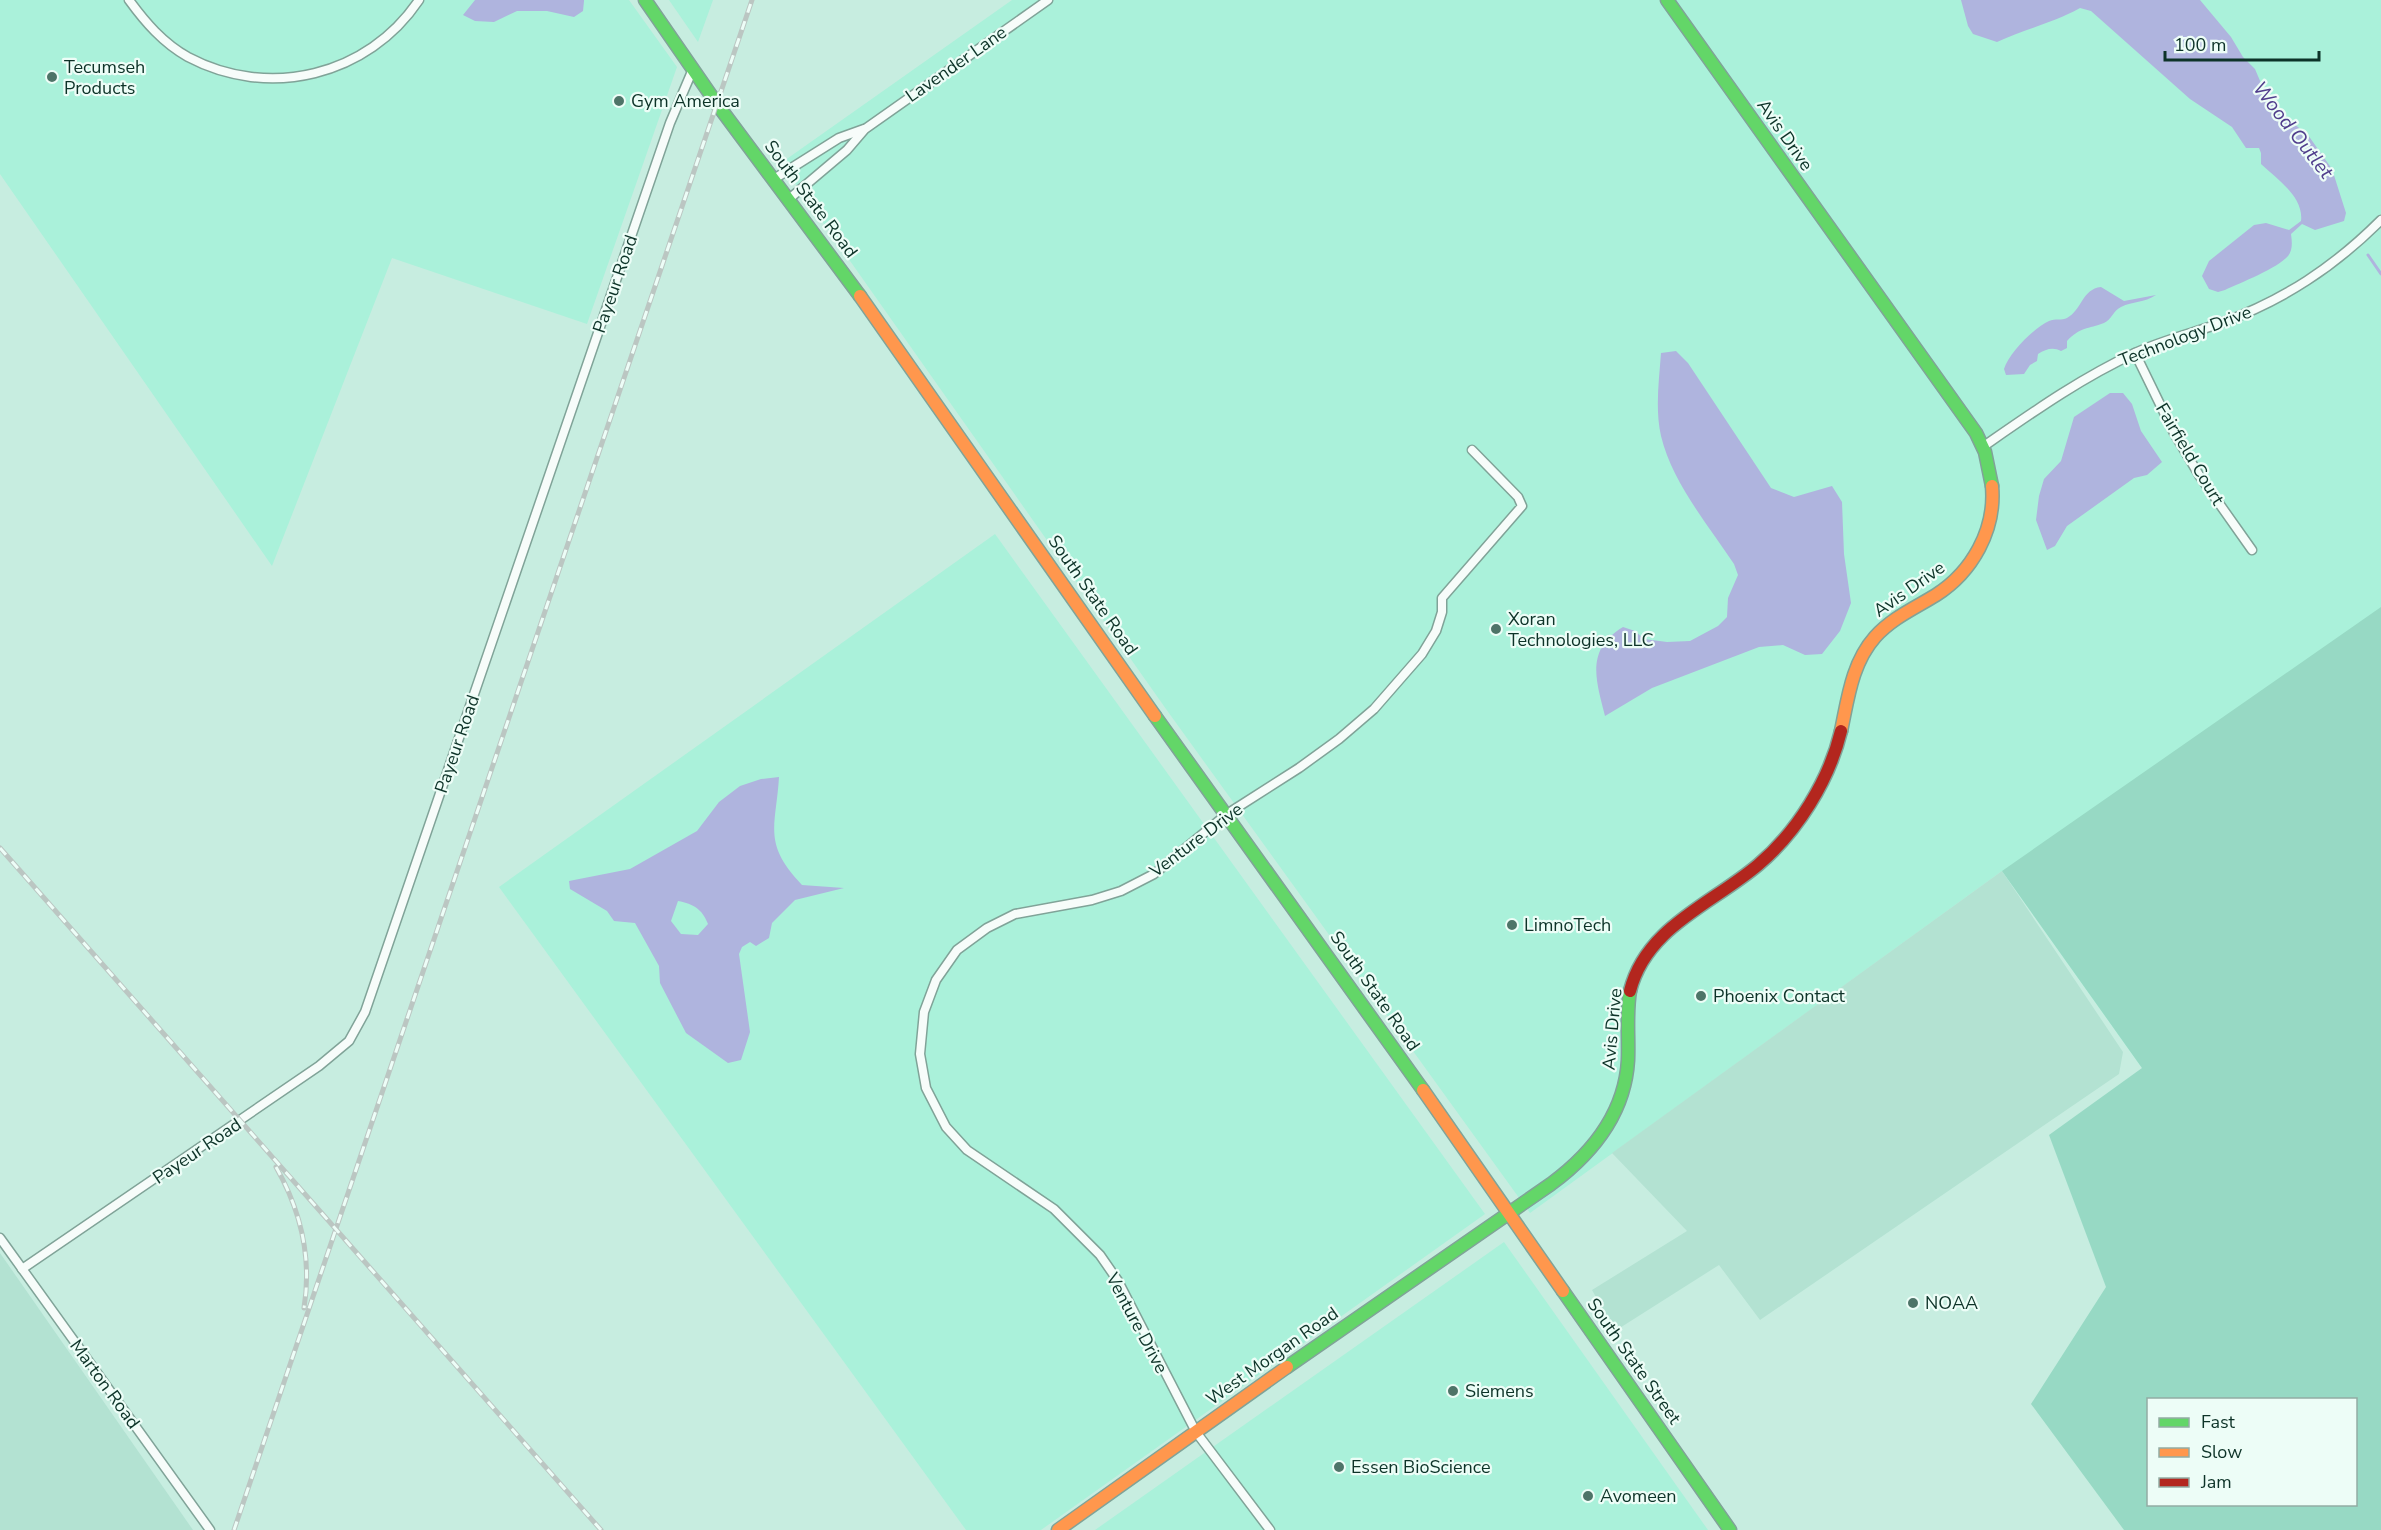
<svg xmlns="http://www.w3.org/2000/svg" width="2381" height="1530" font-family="'Nunito Sans',sans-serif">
<rect width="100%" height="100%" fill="#c7ede0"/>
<g fill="#aaf1da">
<path d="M0 0H629L677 67 587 324 392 258 272 566 0 174Z"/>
<path d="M669 0H713L698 42Z"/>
<path d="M1012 0H2381V1413L2142 1068 2002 871 1530 1213 1166 709 781 163Z"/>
<path d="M995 534 1485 1214 1041 1530H966L499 887Z"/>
<path d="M1504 1242 1708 1530H1095Z"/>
</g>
<g fill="#b3e2d2">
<path d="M2002 871 2123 1052 2119 1074 1760 1320 1719 1265 1615 1331 1592 1290 1687 1231 1612 1153Z"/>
<path d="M0 1253 193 1530H0Z"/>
</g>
<path fill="#97d9c4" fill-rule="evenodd" d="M2381 607V1530H2124L2031 1404 2106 1287 2049 1135 2142 1068 2002 871ZM2148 1400H2356V1504H2148Z"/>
<g fill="#afb4de" fill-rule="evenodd">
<path d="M475 0H584V1L583 11 574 17 547 11H517L494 22 475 21 463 15Z"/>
<path d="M1961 0H2200L2231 37 2243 57 2255 69 2266 95 2284 116 2308 135 2332 169 2346 213 2344 221 2315 230 2302 224 2291 234C2292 241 2293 250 2288 256 2278 268 2240 283 2225 290L2218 292 2209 289 2202 276 2209 261 2254 225 2266 223 2289 230 2301 221C2304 197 2277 179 2261 164V153L2259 148H2246L2232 127 2190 99 2091 11 2080 8C2053 23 2025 29 1997 42L1973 34 1968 26Z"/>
<path d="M2101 287 2124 301 2156 295C2144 303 2133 301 2121 307 2114 310 2111 320 2104 323 2088 329 2080 327 2067 341V348L2061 351C2053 347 2046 349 2038 354L2037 361 2030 365 2024 374 2006 375 2004 369C2009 353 2034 328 2049 321 2055 318 2062 321 2067 318 2082 310 2082 289 2101 287Z"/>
<path d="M1676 351 1688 363 1771 488 1794 497 1832 486 1842 502 1844 554 1851 603 1840 631 1822 654 1805 655 1783 645 1759 647 1652 688 1605 716C1596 680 1585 650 1623 627L1635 631 1644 639 1667 642 1690 641 1718 626 1727 617 1728 598 1738 575 1734 564C1708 525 1672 482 1661 436 1655 409 1659 381 1661 353Z"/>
<path d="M2110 393H2123L2132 404 2141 431 2162 462 2147 475 2134 478 2067 526 2055 546 2047 550 2036 520 2039 496 2044 479 2061 461 2074 417Z"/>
<path d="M779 777C776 827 762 843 802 885L844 888 795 900 772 923 769 938 756 946 750 942 742 947 739 954 750 1032 741 1060 728 1063 686 1033 660 983 659 966 635 923 614 921 607 911 570 889 569 881 630 869 697 831 719 802 740 786 761 779ZM678 901C694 904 702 909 708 924L698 935 681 934 671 921Z"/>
</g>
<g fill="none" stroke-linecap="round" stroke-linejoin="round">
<path stroke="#afb4de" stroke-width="3" d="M2368 255 2381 274"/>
<defs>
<g id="street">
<path d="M129 0C145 22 163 43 188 57 269 100 368 76 419 0"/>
<path d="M774 179 839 138 864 129"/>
<path d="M789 199 847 150 865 129 1048 0"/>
<path d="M2135 353 2174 433 2199 475 2252 550"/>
<path d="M1984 446C2033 412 2081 378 2135 353 2163 340 2193 333 2221 323 2284 300 2334 267 2381 220"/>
<path d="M0 1238 210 1530"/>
<path d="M22 1269 319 1066 349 1041 365 1012 670 123 693 69"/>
<path d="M1270 1530 1196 1432 1118 1281 1100 1255 1054 1209 967 1150 946 1127 926 1088 920 1054 924 1012 936 980 957 950 987 928 1015 914 1092 900 1121 891 1154 874 1227 814 1299 768 1339 739 1374 709 1422 654 1436 631 1442 612V598L1522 506 1518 497 1472 450"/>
</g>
<g id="fast">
<path d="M645 0 717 104 860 296"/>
<path d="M1667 0 1976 433 1985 452 1992 486"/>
<path d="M1155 716 1423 1090"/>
<path d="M1563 1291 1730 1530"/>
<path d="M1287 1367 1551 1184C1593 1153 1625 1113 1628 1060 1629 1037 1626 1014 1630 991"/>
</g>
<g id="slow">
<path d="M860 296 1155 716"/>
<path d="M1841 731C1848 698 1852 663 1875 637 1892 618 1915 608 1936 595 1972 572 1996 530 1992 486"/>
<path d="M1423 1090 1563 1291"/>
<path d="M1058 1530 1287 1367"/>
</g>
<path id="jam" d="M1630 991C1646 927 1712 904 1758 865 1797 832 1829 781 1841 731"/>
</defs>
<use href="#street" stroke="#80a398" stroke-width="11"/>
<use href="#fast" stroke="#80a398" stroke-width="15"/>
<use href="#slow" stroke="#80a398" stroke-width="15"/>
<use href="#jam" stroke="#80a398" stroke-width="15"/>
<use href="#street" stroke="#f7fcfa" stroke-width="8"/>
<use href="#fast" stroke="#63d668" stroke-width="12"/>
<use href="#slow" stroke="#ff974d" stroke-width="12"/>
<use href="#jam" stroke="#b3261e" stroke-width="12"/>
<defs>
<g id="rail">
<path d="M0 848 601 1530"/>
<path d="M276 1167C301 1211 312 1258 304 1308"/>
<path d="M234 1530 752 0"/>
</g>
</defs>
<use href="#rail" stroke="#bbc6c2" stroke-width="5"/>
<use href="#rail" stroke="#edfdf7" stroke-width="3" stroke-dasharray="9" stroke-linecap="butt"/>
</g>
<g fill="#4e7468" stroke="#edfdf7" stroke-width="2">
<circle cx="52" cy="77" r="6"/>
<circle cx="619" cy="101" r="6"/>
<circle cx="1496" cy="629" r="6"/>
<circle cx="1512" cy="925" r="6"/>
<circle cx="1701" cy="996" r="6"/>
<circle cx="1913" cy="1303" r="6"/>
<circle cx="1453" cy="1391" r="6"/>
<circle cx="1339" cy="1467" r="6"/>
<circle cx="1588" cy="1496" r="6"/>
</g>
<g text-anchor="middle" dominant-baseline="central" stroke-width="4.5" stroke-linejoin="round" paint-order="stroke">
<g font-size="18" fill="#0d3328" stroke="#edfdf7">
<text transform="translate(956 64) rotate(-35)">Lavender Lane</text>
<text transform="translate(1785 135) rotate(55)">Avis Drive</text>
<text transform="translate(811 199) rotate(53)">South State Road</text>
<text transform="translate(615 284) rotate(-71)">Payeur Road</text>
<text transform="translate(2185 336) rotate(-21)">Technology Drive</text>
<text transform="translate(2190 454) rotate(59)">Fairfield Court</text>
<text transform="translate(1909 589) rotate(-35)">Avis Drive</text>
<text transform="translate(1093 595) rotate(55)">South State Road</text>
<text transform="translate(457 744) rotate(-71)">Payeur Road</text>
<text transform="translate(1196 840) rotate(-37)">Venture Drive</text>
<text transform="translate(1375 991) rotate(55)">South State Road</text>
<text transform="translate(1612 1029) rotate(-85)">Avis Drive</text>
<text transform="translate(197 1151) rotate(-34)">Payeur Road</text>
<text transform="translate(1137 1323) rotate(62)">Venture Drive</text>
<text transform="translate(1272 1356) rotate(-35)">West Morgan Road</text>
<text transform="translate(1634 1361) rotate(55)">South State Street</text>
<text transform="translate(105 1384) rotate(54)">Marton Road</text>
</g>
<g font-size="18" fill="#0d3328" stroke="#edfdf7" text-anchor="start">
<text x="64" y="67">Tecumseh<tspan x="64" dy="21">Products</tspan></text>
<text x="631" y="101">Gym America</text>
<text x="1508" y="619">Xoran<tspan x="1508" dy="21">Technologies, LLC</tspan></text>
<text x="1524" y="925">LimnoTech</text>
<text x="1713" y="996">Phoenix Contact</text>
<text x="1925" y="1303">NOAA</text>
<text x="1465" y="1391">Siemens</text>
<text x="1351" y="1467">Essen BioScience</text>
<text x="1600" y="1496">Avomeen</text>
</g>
<g font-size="20" font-style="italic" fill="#503d8c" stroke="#edfdf7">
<text transform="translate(2293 130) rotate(52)">Wood Outlet</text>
</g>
</g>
<rect x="2147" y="1398" width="210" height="108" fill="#edfdf7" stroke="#93aca4" stroke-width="1.5"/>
<rect x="2159" y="1418" width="30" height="9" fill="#63d668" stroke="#93aca4" stroke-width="1.5"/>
<text x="2201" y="1428" font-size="18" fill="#0d3328">Fast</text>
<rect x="2159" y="1448" width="30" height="9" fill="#ff974d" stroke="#93aca4" stroke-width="1.5"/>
<text x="2201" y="1458" font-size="18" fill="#0d3328">Slow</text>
<rect x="2159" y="1478" width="30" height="9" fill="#b3261e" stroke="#93aca4" stroke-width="1.5"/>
<text x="2201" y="1488" font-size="18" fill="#0d3328">Jam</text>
<path d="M2165 51v9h154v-9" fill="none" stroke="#0d3328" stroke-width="3"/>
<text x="2174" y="51" font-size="18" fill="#0d3328" stroke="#edfdf7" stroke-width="4.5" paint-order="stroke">100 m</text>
</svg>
